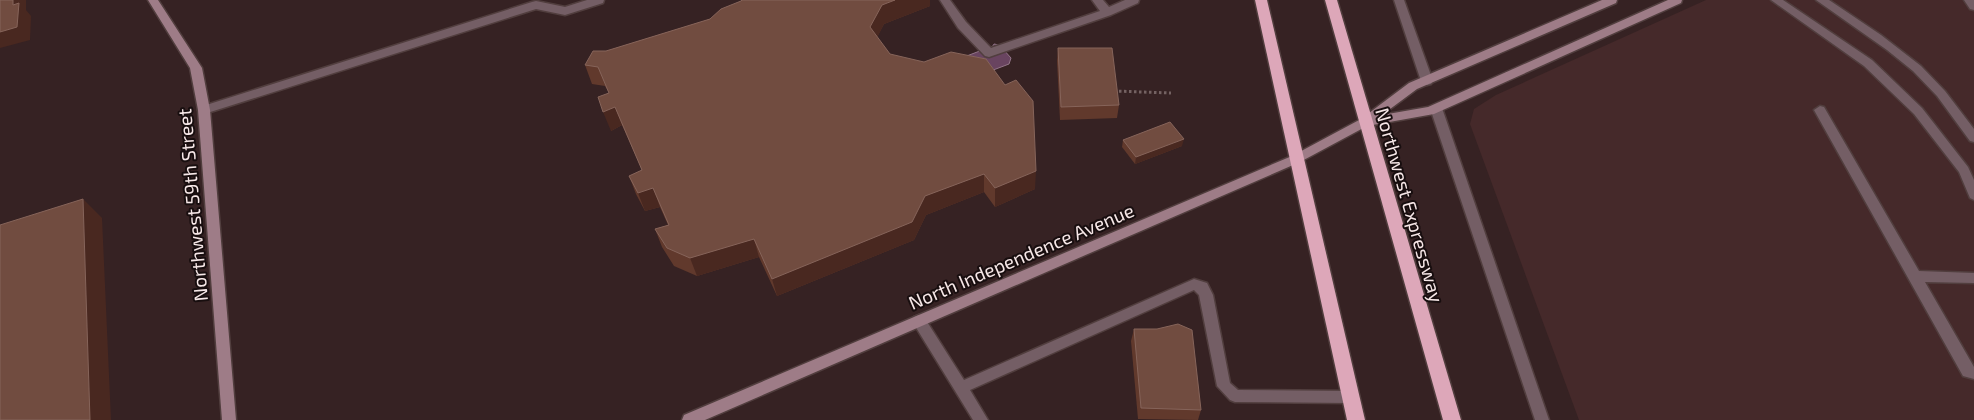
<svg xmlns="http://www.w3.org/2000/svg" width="1974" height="420" font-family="'Exo 2',sans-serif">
<rect width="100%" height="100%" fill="#362223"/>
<path fill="#45292a" d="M1706 0H1974V420H1579L1470 124 1474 109 1496 95Z"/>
<path fill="#694460" stroke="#937588" d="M994 44 1004 46 1003 49 1011 58 1009 64 980 75 964 57 993 46Z"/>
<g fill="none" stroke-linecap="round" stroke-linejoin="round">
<defs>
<g id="lane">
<path d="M940 0H950L966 22 991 48 1100 11 1092 0H1103L1109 7 1125 0H1139L1138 3 1111 15 989 57 985 56 958 28Z"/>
<path d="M1771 0H1783L1872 60 1922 108 1968 167 1974 180V200L1970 198 1959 172 1914 114 1864 66Z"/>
<path d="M1816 0H1829L1881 35 1921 66 1945 91 1974 129V142L1970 141 1937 96 1913 71 1887 50Z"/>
<path d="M1964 0H1974V10L1970 9Z"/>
<path d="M1820 106 1824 107 1919 271 1974 273V283L1925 282 1974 367V379L1963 376 1814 110Z"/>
<path d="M1194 279 1207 283 1213 295 1230 383 1238 390 1351 391 1356 393 1358 397 1356 401 1351 403 1235 402 1230 400 1217 386 1199 295 1194 290 970 390 988 420H973L912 321 914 317 919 315 924 317 964 380Z"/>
</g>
<g id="street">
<path d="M587 0H604L603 3 565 15 536 9 204 114 198 110 200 107 532 2 536 1 565 7Z"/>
<path d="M1394 0H1404L1433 81 1431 84 1427 85 1421 81Z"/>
<path d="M1436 104 1442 108 1549 420H1535L1430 108Z"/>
</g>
<g id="secondary">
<path d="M148 0H158L202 68 210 110 236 420H222L198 110 190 68Z"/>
<path d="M1602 0H1617L1616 3 1417 89 1382 115 1428 107 1668 0H1682L1681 3 1434 114 1367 126 1300 162 705 420H682L684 415 1292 156 1361 119 1409 83Z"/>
</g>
<g id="highway">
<path d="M1255 0H1267L1365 420H1347Z"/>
<path d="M1325 0H1337L1461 420H1443Z"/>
</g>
</defs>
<use href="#lane" stroke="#513e3e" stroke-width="3"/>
<use href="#street" stroke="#513e3e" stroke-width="3"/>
<use href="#secondary" stroke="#513e3e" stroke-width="3"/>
<use href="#highway" stroke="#513e3e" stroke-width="3"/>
<path stroke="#746262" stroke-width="3" stroke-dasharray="2.5 2.5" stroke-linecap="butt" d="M1114 91 1171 93"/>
<use href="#lane" fill="#745e65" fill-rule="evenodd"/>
<use href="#street" fill="#745e65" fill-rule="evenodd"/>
<use href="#secondary" fill="#9e7c87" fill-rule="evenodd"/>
<use href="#highway" fill="#dda7b9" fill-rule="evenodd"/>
</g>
<g fill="#61392c">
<path d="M741 1 930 6 884 24 877 37 890 54 1035 189 995 207 984 192 926 215 914 240 777 296 759 257 697 276 674 266 662 247 655 229 668 225 660 207 645 211 636 194 629 176 642 170 622 125 611 131 609 93 605 86 592 84 585 65 606 51 710 19Z"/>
<path d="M1058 48 1119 105 1117 118 1060 120 1057 61Z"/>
<path d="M1123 140 1182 146 1135 164 1122 147Z"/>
<path d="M1134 329 1201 410 1198 420 1138 419 1131 341Z"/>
</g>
<g fill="#492820">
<path d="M13 0H26V10L31 16 30 40 0 48V32L13 5Z"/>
<path d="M895 0H930V6L884 24 873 46 870 27 882 5Z"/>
<path d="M615 107 622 125 611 131 603 112Z"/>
<path d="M1184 139 1182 146 1135 164 1136 157Z"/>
<path d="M1036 171 1035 189 995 207V188Z"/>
<path d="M984 174V192L926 215 914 240 777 296 772 279 925 196Z"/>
<path d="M653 188 660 207 645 211 638 193Z"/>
<path d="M83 199 102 218 111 420H90Z"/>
<path d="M754 239 759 257 697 276 690 258Z"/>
</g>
<g fill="#714c40" stroke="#86645a">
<path d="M0 0H13V5L19 3 17 27 0 32Z"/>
<path d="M742 0H895L882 5 870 27 890 54 924 62 951 52 986 59 1005 85 1016 80 1033 101 1036 171 995 188 984 174 925 196 912 222 772 279 754 239 690 258 667 248 655 229 669 225 653 188 638 193 629 176 642 170 615 107 603 112 598 97 609 93 598 67 585 65 593 51H606L710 19 721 9 741 1Z"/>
<path d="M1058 48H1112L1119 105 1061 107Z"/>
<path d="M1170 122 1184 139 1136 157 1123 140Z"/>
<path d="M83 199 90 420H0V225Z"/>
<path d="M1178 324 1192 330 1201 410 1141 408 1134 329H1157Z"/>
</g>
<g text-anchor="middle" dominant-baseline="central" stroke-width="4" stroke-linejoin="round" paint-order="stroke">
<g font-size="19" fill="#f6e7e7" stroke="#180e0f">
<text transform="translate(192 205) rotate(-95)">Northwest 59th Street</text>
<text transform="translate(1410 205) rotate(74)">Northwest Expressway</text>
<text transform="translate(1021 256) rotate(-23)">North Independence Avenue</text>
</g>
</g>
</svg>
